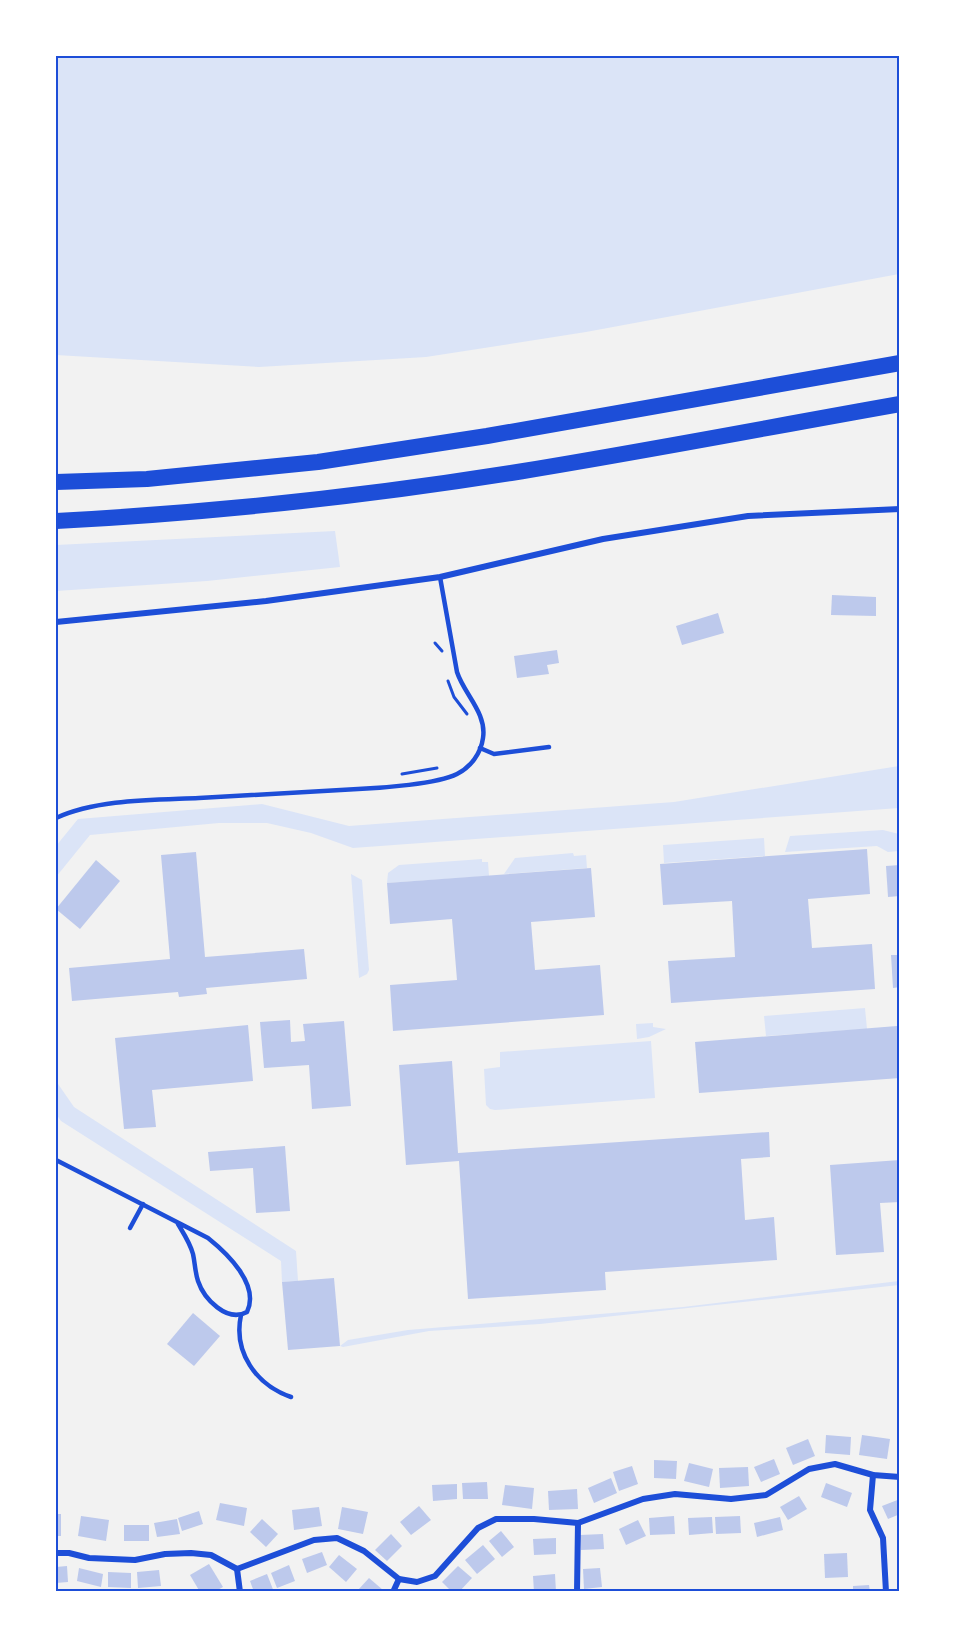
<svg xmlns="http://www.w3.org/2000/svg" width="955" height="1647" font-family="Overpass,sans-serif">
<rect width="100%" height="100%" fill="#f2f2f2"/>
<g fill="#dbe4f7">
<path d="M56 56H899V274L586 332 426 357 259 367 56 355Z"/>
<path d="M335 531 340 567 207 581 56 591V545Z"/>
<path d="M899 766V808L353 848 311 833 267 823H219L90 835 56 877V846L78 819 262 804 349 826 674 802Z"/>
<path d="M883 830 899 834V851L888 852 877 846 785 852 790 836Z"/>
<path d="M764 838 765 856 664 863 663 845Z"/>
<path d="M573 853 574 856 586 855 587 868 504 874 515 858Z"/>
<path d="M482 859V862H488L489 876 387 883 388 873 399 865Z"/>
<path d="M351 874 362 880 369 970 367 974 359 978Z"/>
<path d="M865 1008 867 1029 766 1036 764 1016Z"/>
<path d="M653 1023V1027L666 1029 649 1037 637 1039 636 1024Z"/>
<path d="M651 1041 655 1098 495 1110 490 1109 486 1105 484 1069 500 1067V1052Z"/>
<path d="M56 1081 74 1107 296 1251 298 1281 282 1282 281 1261 61 1121 56 1114Z"/>
<path d="M899 1281V1285L540 1324 429 1331 343 1347 340 1346 348 1340 408 1330 683 1307Z"/>
</g>
<g fill="#bdc9ec">
<path d="M832 595 876 597V616L831 615Z"/>
<path d="M718 613 724 633 682 645 676 626Z"/>
<path d="M557 650 559 663 547 665 549 674 517 678 514 656Z"/>
<path d="M867 849 870 894 808 899 812 948 872 944 875 989 671 1003 668 961 735 957 732 901 663 905 660 864Z"/>
<path d="M196 852 205 957 304 949 307 979 206 988 207 994 179 997 178 992 72 1001 69 968 170 959 161 855Z"/>
<path d="M96 860 120 881 80 929 56 909Z"/>
<path d="M900 865V896L888 897 886 866Z"/>
<path d="M591 868 595 917 531 922 535 970 600 965 604 1015 393 1031 390 985 457 980 452 919 390 924 387 883Z"/>
<path d="M891 955H900V987L893 988Z"/>
<path d="M290 1020 291 1042 305 1041 303 1024 344 1021 351 1106 312 1109 309 1065 264 1068 260 1022Z"/>
<path d="M248 1025 253 1081 152 1090 156 1127 124 1129 115 1038Z"/>
<path d="M897 1026 900 1078 699 1093 695 1042Z"/>
<path d="M452 1061 458 1153 769 1132 770 1157 741 1159 745 1220 774 1217 777 1260 605 1272 606 1290 468 1299 459 1161 406 1165 399 1065Z"/>
<path d="M285 1146 290 1211 256 1213 253 1168 210 1171 208 1152Z"/>
<path d="M900 1160V1202L880 1203 884 1252 836 1255 830 1165Z"/>
<path d="M334 1278 340 1346 288 1350 282 1282Z"/>
<path d="M193 1313 220 1336 194 1366 167 1344Z"/>
<path d="M826 1435 851 1437 850 1455 825 1453Z"/>
<path d="M862 1435 890 1439 887 1459 859 1455Z"/>
<path d="M808 1439 815 1456 793 1465 786 1448Z"/>
<path d="M774 1459 780 1474 761 1482 754 1467Z"/>
<path d="M654 1460 677 1461 676 1479 654 1478Z"/>
<path d="M689 1463 713 1469 709 1487 684 1481Z"/>
<path d="M632 1466 638 1484 619 1491 613 1472Z"/>
<path d="M748 1467 749 1486 720 1488 719 1468Z"/>
<path d="M611 1478 617 1493 594 1503 588 1488Z"/>
<path d="M487 1482 488 1499H463L462 1483Z"/>
<path d="M826 1483 852 1493 847 1507 821 1497Z"/>
<path d="M457 1484V1499L433 1501 432 1485Z"/>
<path d="M505 1485 534 1488 532 1509 502 1505Z"/>
<path d="M577 1489 578 1509 549 1510 548 1491Z"/>
<path d="M799 1496 807 1509 788 1520 780 1507Z"/>
<path d="M900 1499V1514L888 1519 882 1506Z"/>
<path d="M220 1503 247 1508 244 1526 216 1520Z"/>
<path d="M419 1506 431 1520 411 1535 400 1522Z"/>
<path d="M319 1507 322 1526 294 1530 292 1510Z"/>
<path d="M342 1507 368 1512 363 1534 338 1529Z"/>
<path d="M199 1511 203 1524 182 1531 178 1518Z"/>
<rect x="56" y="1514" width="5" height="22"/>
<path d="M81 1516 109 1520 106 1541 78 1536Z"/>
<path d="M674 1516 675 1534 650 1535 649 1518Z"/>
<path d="M740 1516 741 1533 716 1534 715 1517Z"/>
<path d="M712 1517 713 1533 689 1535 688 1518Z"/>
<path d="M780 1517 783 1530 757 1537 754 1523Z"/>
<path d="M177 1519 180 1534 157 1537 154 1523Z"/>
<path d="M262 1519 278 1534 266 1547 250 1532Z"/>
<path d="M638 1520 646 1536 626 1545 619 1529Z"/>
<rect x="124" y="1525" width="25" height="16"/>
<path d="M501 1531 514 1547 502 1557 489 1541Z"/>
<path d="M391 1534 402 1546 387 1561 375 1550Z"/>
<path d="M603 1534 604 1549 581 1550 580 1535Z"/>
<path d="M556 1538V1554L534 1555 533 1539Z"/>
<path d="M483 1545 495 1559 477 1574 465 1560Z"/>
<path d="M322 1552 327 1565 307 1573 302 1559Z"/>
<path d="M847 1553 848 1577 825 1578 824 1554Z"/>
<path d="M339 1555 357 1569 346 1582 329 1567Z"/>
<path d="M209 1564 223 1587 214 1592H200L190 1575Z"/>
<path d="M289 1565 295 1581 277 1588 271 1573Z"/>
<path d="M67 1566 68 1582 56 1583V1567Z"/>
<path d="M458 1566 472 1578 459 1592H452L442 1582Z"/>
<path d="M79 1568 103 1574 101 1587 77 1581Z"/>
<path d="M600 1568 602 1587 584 1589 583 1569Z"/>
<path d="M159 1570 161 1586 138 1588 137 1572Z"/>
<path d="M108 1572 131 1573V1588L108 1587Z"/>
<path d="M267 1574 274 1592H254L250 1581Z"/>
<path d="M555 1574 556 1592H534L533 1576Z"/>
<path d="M369 1578 383 1590 381 1592 358 1590Z"/>
<path d="M869 1585 870 1592H853V1586Z"/>
</g>
<g fill="none" stroke-linecap="round" stroke-linejoin="round">
<g stroke="#1d4ed8" stroke-width="3">
<path d="M435 643 442 651"/>
<path d="M448 681 454 697 467 714"/>
<path d="M402 774 437 768"/>
</g>
<g stroke="#1d4ed8" stroke-width="4.5">
<path d="M480 748 494 754 549 747"/>
<path d="M56 818C97 799 154 800 199 798 252 795 305 792 358 789 382 788 437 784 457 774 471 767 481 753 483 738 487 713 464 694 457 672L440 577"/>
<path d="M56 1160 208 1238C228 1254 260 1285 247 1312 227 1323 204 1299 198 1281 195 1272 195 1263 193 1254 190 1243 184 1234 178 1224"/>
<path d="M130 1228 143 1204"/>
<path d="M241 1315C233 1352 256 1385 291 1397"/>
</g>
<g stroke="#1d4ed8" stroke-width="6">
<path d="M56 622 266 601 440 577 603 539 748 516 900 509"/>
<path d="M873 1475 870 1510 883 1538 886 1592"/>
<path d="M56 1553H69L89 1558 135 1560 165 1554 191 1553 211 1555 237 1569"/>
<path d="M237 1569 314 1540 337 1538 364 1551 399 1579 417 1582 435 1576 478 1528 496 1519H534L578 1523 643 1499 675 1494 731 1499 766 1495 809 1469 835 1464 873 1475 900 1477"/>
<path d="M237 1569 240 1592"/>
<path d="M393 1592 399 1579"/>
<path d="M577 1592 578 1523"/>
</g>
<g stroke="#1d4ed8" stroke-width="16">
<path d="M56 482 147 479 318 462 487 436 900 363"/>
<path d="M56 521C208 513 360 497 511 473 641 452 770 427 900 404"/>
</g>
</g>
<rect width="955" height="1647" fill="none" stroke="#ffffff" stroke-width="114"/>
<rect x="57" y="57" width="841" height="1533" fill="none" stroke="#1d4ed8" stroke-width="2"/>
</svg>
